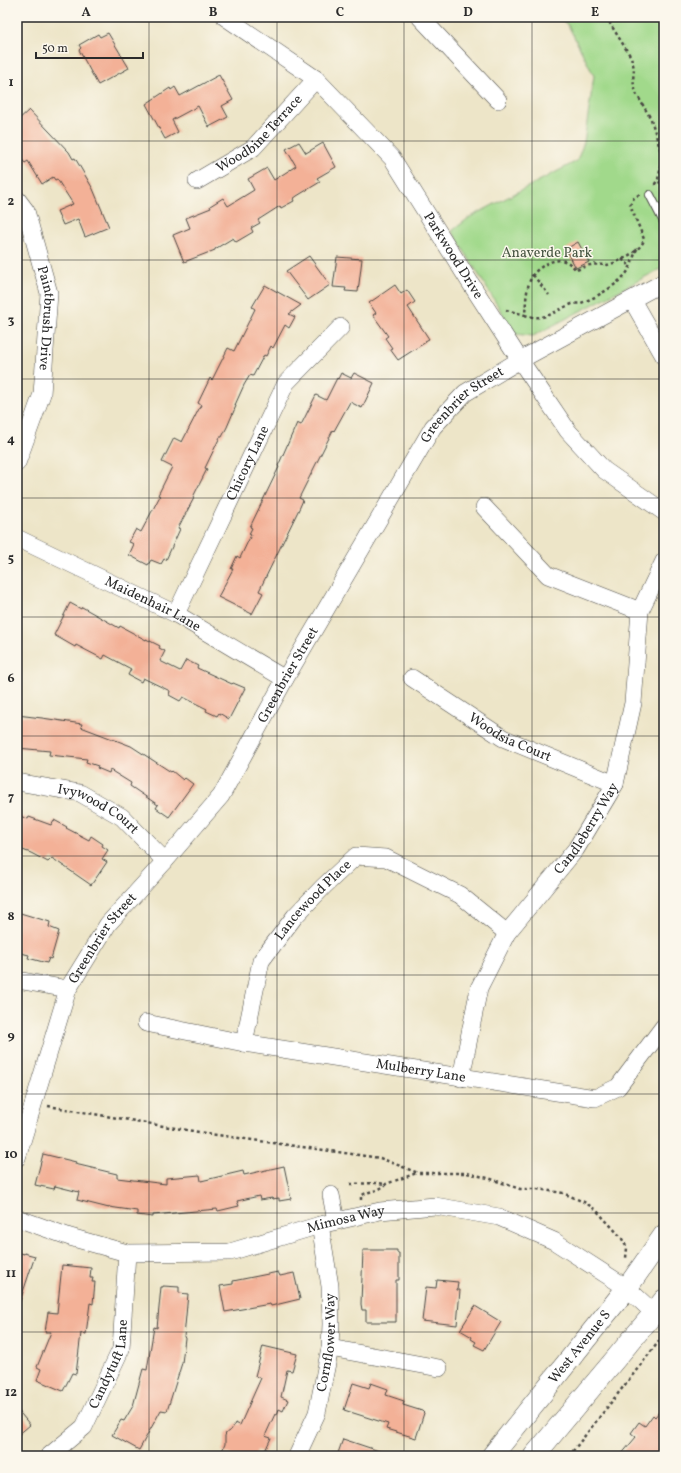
<svg xmlns="http://www.w3.org/2000/svg" width="681" height="1473" font-family="Vollkorn,serif">
<rect width="100%" height="100%" fill="#fbf7ec"/>
<filter id="ink" filterUnits="userSpaceOnUse"><feTurbulence type="fractalNoise" baseFrequency=".025" numOctaves="2"/><feDisplacementMap in="SourceGraphic" scale="8" xChannelSelector="R" yChannelSelector="G"/><feConvolveMatrix kernelMatrix="1 2 1 2 8 2 1 2 1" color-interpolation-filters="sRGB"/></filter>
<filter id="wash" filterUnits="userSpaceOnUse"><feTurbulence type="fractalNoise" baseFrequency=".012" numOctaves="4" result="noise"/><feDisplacementMap in="SourceGraphic" scale="16" xChannelSelector="R" yChannelSelector="G"/><feGaussianBlur stdDeviation="0.9" result="paint"/><feColorMatrix in="noise" values="0 0 0 0 0 0 0 0 0 0 0 0 0 0 0 0 0 1.4 0 .05"/><feComposite in="paint" operator="in"/></filter>
<g filter="url(#wash)">
<rect width="100%" height="100%" fill="#ede5c8"/>
<path fill="#a1d98b" stroke="#66825b" d="M558 17H664V267L533 336 515 334 452 231 470 217 577 161 584 142 594 76 568 25Z"/>
<g id="blocks">
<g fill="#f3b197">
<path d="M108 33 129 68 98 85 79 50 81 48 79 45 98 34 100 37Z"/>
<path d="M219 75 233 100 222 106 228 117 209 127 198 106 172 120 178 132 165 139 146 104 170 88 171 90 175 87 180 96Z"/>
<path d="M29 110 69 152 73 159 75 158 93 189 109 227 85 237 78 219 63 225 57 211 73 204 57 179 55 180 53 177 42 184 28 161 25 163 17 154V121Z"/>
<path d="M299 142 306 153 323 143 336 167 317 178 320 182 297 196 293 199 294 201 281 208 280 206 258 220 260 223 251 228 253 232 236 242 233 238 215 249V250L184 262 173 235 190 228 186 218 211 208 210 206 223 198 228 206 254 190 248 179 267 168 274 180 296 166 286 149Z"/>
<path d="M578 242 589 262 576 268 566 249Z"/>
<path d="M309 256 330 285 308 300 286 271Z"/>
<path d="M337 257 362 259 358 292 345 291 346 288 333 287Z"/>
<path d="M265 285 301 305 289 314 295 317 289 328 285 325 273 348 271 346 266 356 264 355 253 376 250 375 244 385 235 405 236 406 227 427 222 437H220L205 468 207 469 193 497 194 498 178 528 180 529 166 560 164 559 161 564 151 560 148 565 129 555 134 544 129 542 136 529 141 532 160 496 158 495 172 467 162 462 174 438 182 442 201 405 198 403 210 378 212 380 228 348 234 351 255 309 252 307Z"/>
<path d="M395 285 401 294 407 290 415 302 408 307 429 339 425 341 426 342 398 360 390 349 392 348 385 338 388 336 373 315 376 313 369 303Z"/>
<path d="M341 373 351 378 354 373 374 383 362 408 350 402 334 431 333 430 299 498 303 500 300 507 259 591 263 593 252 614 218 597 233 569H231L237 556 240 558 251 535 249 534 252 528 250 527 279 467 278 466 297 423 301 425 316 395 326 400 337 378 338 379Z"/>
<path d="M70 603 81 609 82 607 119 628 120 626 146 640V639L160 646 159 648 165 651 160 661 180 671 186 660 198 666 197 668 232 684 233 683 245 688 229 719 219 713 217 716 206 711 207 709 183 697 180 701 169 695 170 691 143 678 141 682 128 675 131 669 105 655 103 659 76 645 75 647 54 635Z"/>
<path d="M17 715 42 718 82 724 81 727 131 746 171 772 172 771 183 780 185 778 193 784 169 817 156 808 158 805 130 786 131 783 110 770 109 773 97 768 98 766 86 762 87 759 49 755 50 751 17 748Z"/>
<path d="M17 815 28 819 29 817 51 825 54 820 67 827 66 828 89 840 91 836 103 844 102 846 108 850 102 859 107 862 94 881 91 885 52 858 48 862 31 853 17 848Z"/>
<path d="M17 912 50 922 49 927 59 931 51 959 49 958 47 963 28 958 29 955 17 952Z"/>
<path d="M43 1154 76 1162 75 1164 117 1174V1178L166 1184V1178L200 1175 201 1181 243 1171 244 1175 284 1166 291 1199 279 1201V1198L272 1199V1198L260 1200 259 1196 237 1201 239 1206 218 1211 217 1209 153 1215V1217L137 1215V1211L109 1207V1208L77 1200 79 1192 55 1186 54 1189 35 1185Z"/>
<path d="M363 1250H397V1253H399V1280H396V1322H366V1310H362L361 1304Z"/>
<path d="M17 1252 24 1254V1253L35 1256 19 1304 17 1303Z"/>
<path d="M62 1265 91 1268 90 1278H93L92 1282H95L93 1304 90 1303 86 1334 81 1333 76 1374 72 1373 63 1391 37 1380 41 1369 37 1367 51 1332H45L48 1312 57 1313Z"/>
<path d="M278 1272 280 1276 294 1273 300 1299 271 1306 270 1304 225 1312 220 1286 233 1284V1281Z"/>
<path d="M437 1280 458 1282 457 1290H460L457 1325 422 1321 426 1287 436 1288Z"/>
<path d="M163 1286 179 1287V1293L188 1294 184 1337 185 1338 182 1363 167 1411 161 1410 139 1450 112 1435 121 1420 124 1421 133 1406 143 1369 147 1370 154 1327 157 1328 161 1287H163Z"/>
<path d="M475 1306 501 1322 484 1350 474 1345 476 1342 471 1339 472 1337 460 1330Z"/>
<path d="M263 1346 297 1354 292 1371 287 1370 281 1397 288 1400 283 1411 279 1409 277 1415 275 1414 265 1436 271 1438 264 1453 257 1450 255 1456H233L222 1451 225 1444V1436L226 1433 232 1429 235 1423 240 1425 261 1378 255 1376Z"/>
<path d="M353 1383 369 1388 371 1383 388 1389 386 1395 404 1401 403 1405 422 1411 424 1413 416 1438 386 1429 388 1424 344 1410Z"/>
<path d="M664 1406V1452L661 1456H620L636 1437 631 1433 639 1422 645 1426 653 1415 655 1417Z"/>
<path d="M17 1409 30 1425 17 1436Z"/>
<path d="M343 1439 388 1454V1456H337Z"/>
</g>
</g>
</g>
<g filter="url(#ink)">
<use href="#blocks" fill-opacity="0" stroke="#484743" stroke-width="1"/>
<g fill="none" stroke-linecap="round" stroke-linejoin="round">
<defs>
<path id="service" d="M650 195 664 222"/>
<g id="minor">
<path id="s1" d="M225 17 316 79 392 158 471 284 520 360 568 431 604 470 664 512"/>
<path d="M420 17 498 100"/>
<path id="s2" d="M197 181 253 148 316 79"/>
<path id="s3" d="M17 199 26 211 49 293 42 394 17 463"/>
<path d="M632 300 664 356"/>
<path d="M484 507 548 575 640 611"/>
<path id="s4" d="M17 538 176 614 285 679"/>
<path id="s5" d="M176 614 286 383 341 327"/>
<path id="s6" d="M412 678 503 738 615 784"/>
<path id="s7" d="M17 782 80 793 122 817 165 861"/>
<path d="M17 980 68 989"/>
<path id="s8" d="M146 1023 244 1043 595 1098 618 1087 664 1026"/>
<path id="s9" d="M244 1043 261 961 295 916 324 886 356 856 386 858 460 895 507 933"/>
<path id="s10" d="M461 1078 479 988 507 933 576 849 615 784 633 703 640 611 664 561"/>
<path id="s11" d="M17 1158 68 989 108 924 165 861 221 796 285 679 433 427 465 393 520 360 664 282"/>
<path d="M331 1195 336 1221"/>
<path id="s12" d="M17 1218 70 1237 127 1253 230 1252 320 1225 380 1211 435 1206 499 1217 554 1241 627 1288 654 1313"/>
<path d="M330 1348 439 1368"/>
<path id="s13" d="M49 1456 84 1427 121 1349 127 1253"/>
<path id="s14" d="M297 1456 317 1413 330 1348 331 1324 330 1286 320 1225"/>
</g>
<g id="tertiary">
<path id="s15" d="M492 1456 627 1288 664 1235"/>
<path d="M534 1456 654 1313 664 1300"/>
</g>
</defs>
<use href="#service" stroke="#484743" stroke-width="10"/>
<use href="#minor" stroke="#484743" stroke-width="18"/>
<use href="#tertiary" stroke="#484743" stroke-width="22"/>
<g stroke="#484743" stroke-width="2.5" stroke-dasharray="3 3" stroke-linecap="butt">
<path d="M606 17 631 57 634 68 633 81 636 93 651 119 664 162"/>
<path d="M663 159 658 179 655 184 664 181"/>
<path d="M637 249C633 257 631 269 625 275 614 287 597 297 581 303 578 304 575 303 572 304 553 311 547 322 525 315 526 302 526 287 532 276 535 271 540 268 544 265 556 258 567 258 576 270 581 269 586 265 591 265 596 264 602 265 607 265 617 263 643 250 644 239L630 205 634 198 640 194"/>
<path d="M622 259 630 266"/>
<path d="M533 275 549 295"/>
<path d="M506 310 525 315"/>
<path d="M48 1106 210 1134 380 1158 418 1173H467L488 1178 520 1189H537L563 1193 586 1203 597 1211 621 1237 627 1248 626 1258"/>
<path d="M350 1184 377 1183 386 1184"/>
<path d="M361 1200V1196C369 1190 379 1192 386 1184L417 1173"/>
<path d="M569 1456 664 1335"/>
</g>
<use href="#service" stroke="#fff" stroke-width="8"/>
<use href="#minor" stroke="#fff" stroke-width="17"/>
<use href="#tertiary" stroke="#fff" stroke-width="21"/>
</g>
</g>
<path fill="none" stroke="#2b2b2b" stroke-width="1" stroke-opacity="0.55" d="M149 17V1456M277 17V1456M404 17V1456M532 17V1456M17 141H664M17 260H664M17 379H664M17 498H664M17 617H664M17 736H664M17 856H664M17 975H664M17 1094H664M17 1213H664M17 1332H664"/>
<g text-anchor="middle" dominant-baseline="central" stroke-width="3" stroke-linejoin="round" paint-order="stroke">
<g font-size="14" fill="#2b2b2b" stroke="#fbf7ec">
<text stroke="none"><textPath href="#s2" startOffset="79">Woodbine Terrace</textPath></text>
<text stroke="none"><textPath href="#s1" startOffset="335">Parkwood Drive</textPath></text>
<text stroke="none"><textPath href="#s3" startOffset="125">Paintbrush Drive</textPath></text>
<text stroke="none"><textPath href="#s11" startOffset="886">Greenbrier Street</textPath></text>
<text stroke="none"><textPath href="#s5" startOffset="167">Chicory Lane</textPath></text>
<text stroke="none"><textPath href="#s4" startOffset="151">Maidenhair Lane</textPath></text>
<text stroke="none"><textPath href="#s11" startOffset="562">Greenbrier Street</textPath></text>
<text stroke="none"><textPath href="#s6" startOffset="115">Woodsia Court</textPath></text>
<text stroke="none"><textPath href="#s7" startOffset="87">Ivywood Court</textPath></text>
<text stroke="none"><textPath href="#s10" startOffset="285">Candleberry Way</textPath></text>
<text stroke="none"><textPath href="#s9" startOffset="164">Lancewood Place</textPath></text>
<text stroke="none"><textPath href="#s11" startOffset="238">Greenbrier Street</textPath></text>
<text stroke="none"><textPath href="#s8" startOffset="279">Mulberry Lane</textPath></text>
<text stroke="none"><textPath href="#s12" startOffset="339">Mimosa Way</textPath></text>
<text stroke="none"><textPath href="#s14" startOffset="119">Cornflower Way</textPath></text>
<text stroke="none"><textPath href="#s15" startOffset="140">West Avenue S</textPath></text>
<text stroke="none"><textPath href="#s13" startOffset="114">Candytuft Lane</textPath></text>
</g>
<g font-size="14" fill="#485643" stroke="#fbf7ec">
<text x="547" y="253">Anaverde Park</text>
</g>
</g>
<rect width="681" height="1473" fill="none" stroke="#fbf7ec" stroke-width="44"/>
<path d="M36 52v6h107v-6" fill="none" stroke="#2b2b2b" stroke-width="2"/>
<text x="42" y="52" font-size="12" fill="#2b2b2b" stroke="#fbf7ec" stroke-width="3" paint-order="stroke">50 m</text>
<rect x="22" y="22" width="637" height="1429" fill="none" stroke="#2b2b2b" stroke-width="1.5"/>
<g font-size="13" text-anchor="middle" font-weight="bold" fill="#2b2b2b">
<text x="86" y="16">A</text>
<text x="213" y="16">B</text>
<text x="340" y="16">C</text>
<text x="468" y="16">D</text>
<text x="595" y="16">E</text>
<text x="11" y="86">1</text>
<text x="11" y="205">2</text>
<text x="11" y="324">3</text>
<text x="11" y="443">4</text>
<text x="11" y="562">5</text>
<text x="11" y="682">6</text>
<text x="11" y="801">7</text>
<text x="11" y="920">8</text>
<text x="11" y="1039">9</text>
<text x="11" y="1158">10</text>
<text x="11" y="1277">11</text>
<text x="11" y="1396">12</text>
</g>
</svg>
